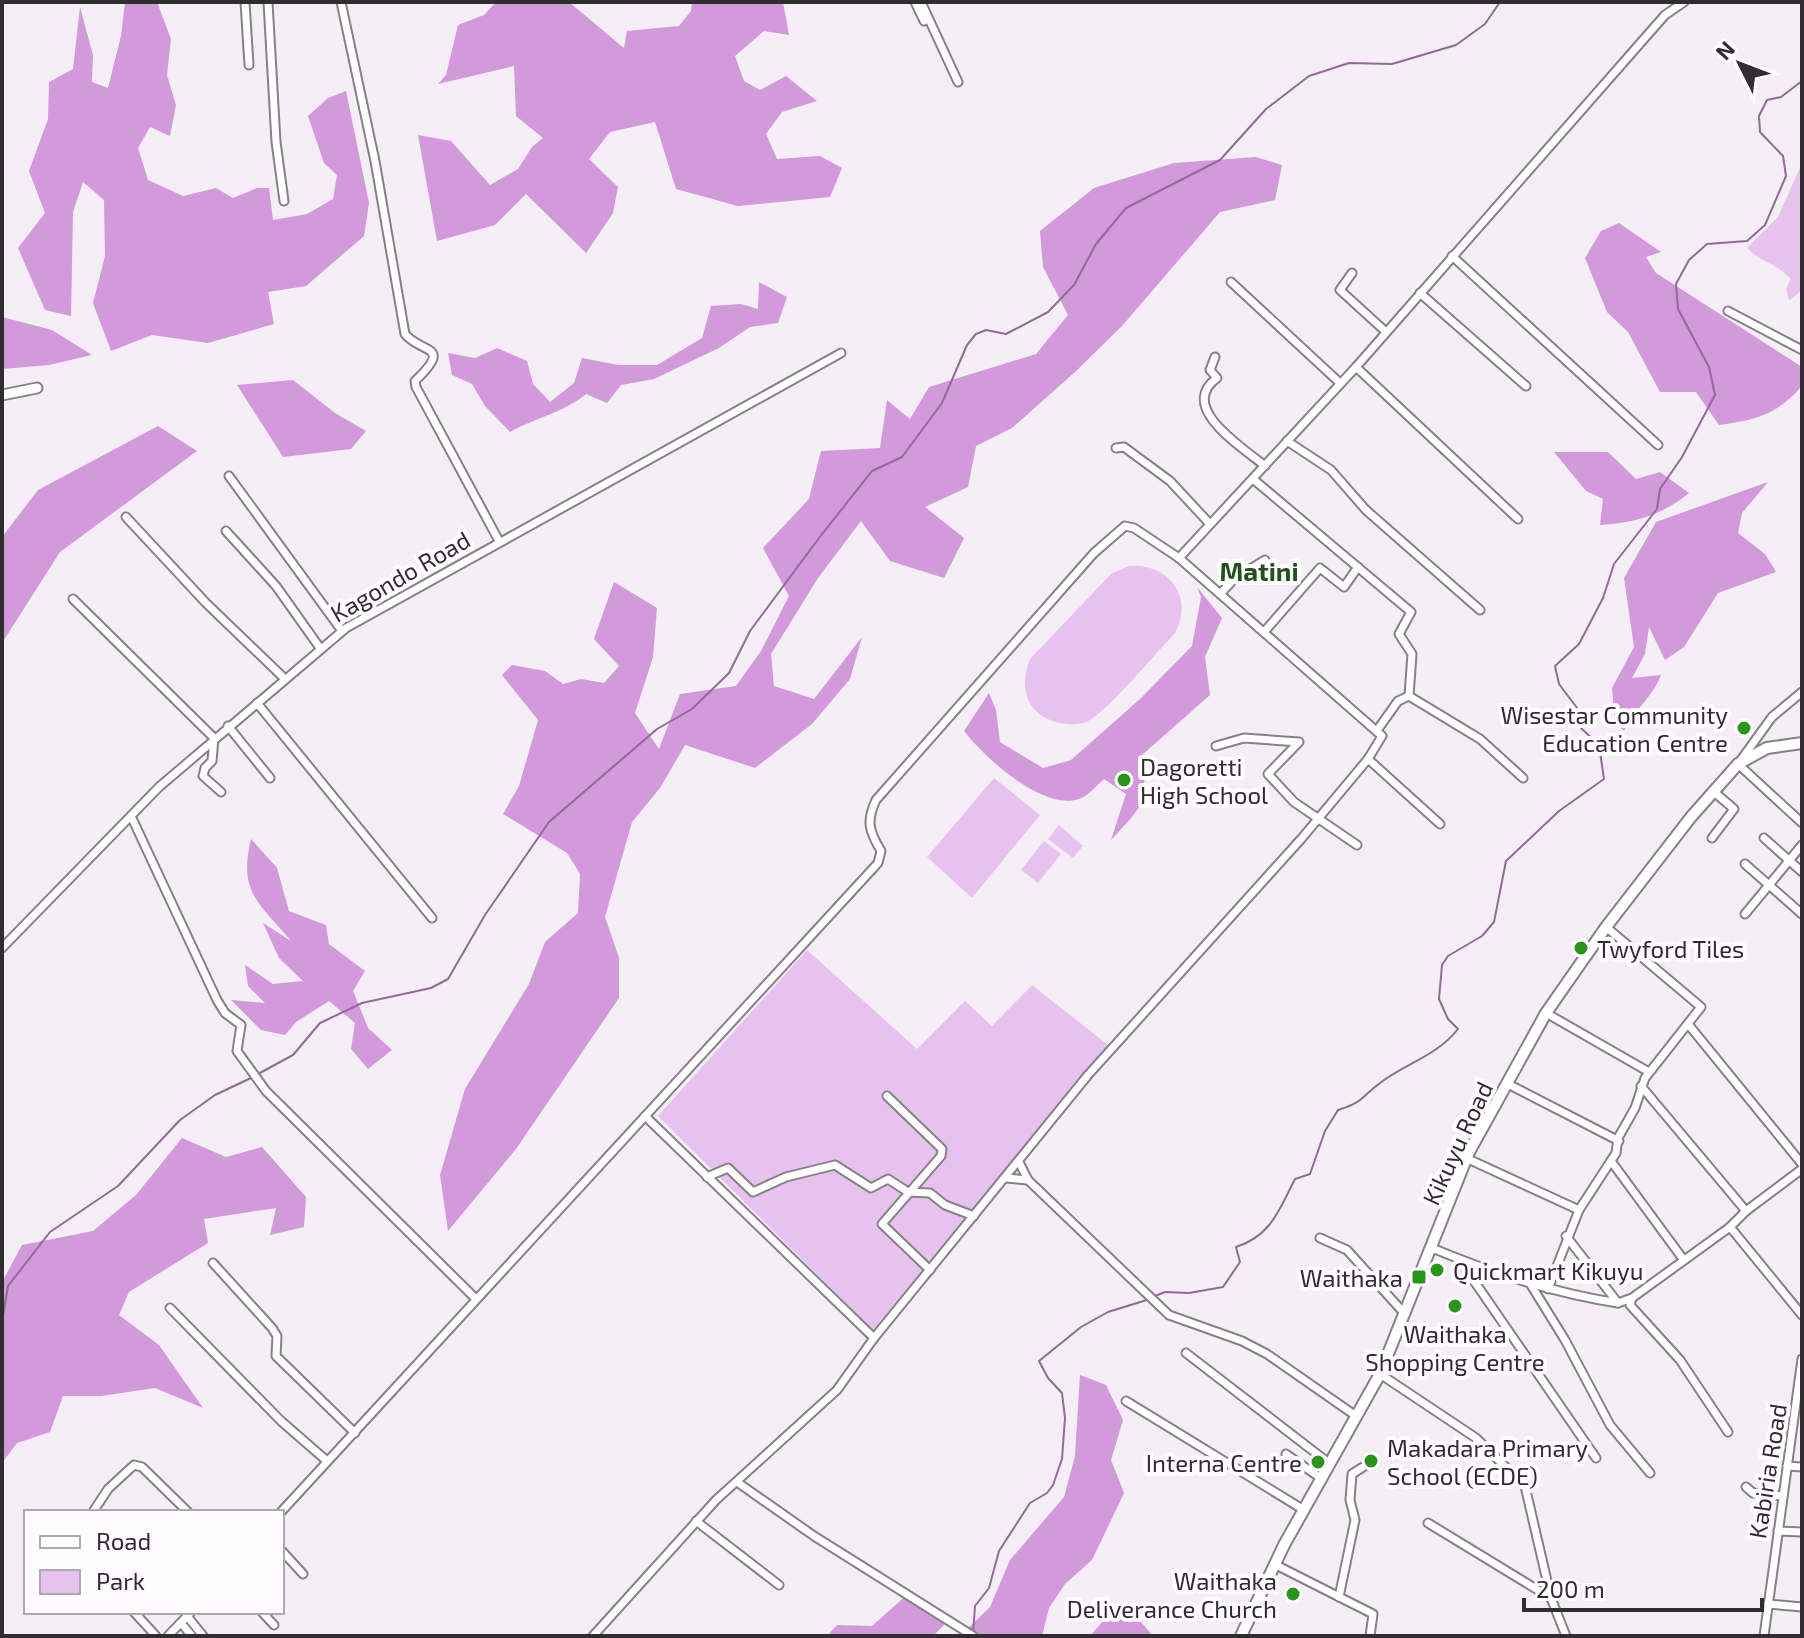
<svg xmlns="http://www.w3.org/2000/svg" width="1804" height="1638" font-family="'Exo 2',sans-serif">
<rect width="100%" height="100%" fill="#f5eef6"/>
<g fill="#e8c2ee">
<path d="M1802 163V290L1789 301 1786 288 1791 279C1776 263 1764 264 1747 248L1778 217Z"/>
<path d="M1129 566C1168 563 1195 597 1175 633 1159 650 1105 714 1088 721 1073 728 1047 723 1036 711 1022 697 1023 676 1030 659L1111 574Z"/>
<path d="M994 778 1040 815 972 898 927 857Z"/>
<path d="M1059 825 1083 846 1073 858 1048 839Z"/>
<path d="M1044 841 1061 854 1038 883 1021 870Z"/>
<path d="M807 950 917 1049 965 1001 992 1026 1032 985 1108 1045 873 1330 658 1116Z"/>
</g>
<g fill="#d299db">
<path d="M125 2H157L171 39 167 75 176 105 170 136 150 127 138 148 148 180 183 196 216 188 233 198 257 188H269L273 220 307 214 333 199 337 175 324 163 308 116 328 98 346 91 369 203 364 236 306 286 268 292 274 324 208 343 152 335 111 351 93 303 105 256 104 200 83 182 73 212 71 316 45 310 18 248 45 213 29 171 48 119 49 82 73 69 80 7 93 55 92 82 108 88 121 36Z"/>
<path d="M496 2H569L624 48 627 31 679 26 691 11 692 2H783L789 35 764 31 735 56 744 81 760 90 786 76 817 101 782 112 766 134 777 159 820 156 842 168 830 197 738 206 676 189 655 122 610 132 589 159 618 187 613 213 586 253 526 194 495 225 437 241 418 135 451 141 490 185 518 169 532 147 543 138 516 116 514 66 438 84 446 75 458 25 484 15Z"/>
<path d="M1256 157 1282 165 1275 200 1220 212 1122 326 1075 372 1012 428 976 446 968 487 925 507 964 538 944 578 890 561 861 521 818 578 771 654 774 686 814 699 862 637 850 679 812 724 755 768 685 745 660 788 632 822 605 917 619 958V998L516 1149 448 1231 440 1175 465 1089 529 984 545 942 578 913 580 874 567 853 503 814 519 786 538 720 502 675 512 665 545 671 563 684 581 679 604 683 619 666 594 639 614 582 657 608 653 657 635 713 659 749 680 694 736 686 761 651 789 596 763 548 809 499 821 451 880 448 887 400 910 419 929 387 1036 354 1068 315 1043 267 1040 231 1094 188 1174 163Z"/>
<path d="M1619 223 1661 252 1646 257 1656 273 1802 367V386C1777 415 1755 420 1719 425L1696 392H1660L1628 332 1607 312 1585 258 1601 231Z"/>
<path d="M759 282 787 297 778 323 750 327 719 348 654 379 621 385 607 403 586 394C565 412 535 418 510 432L485 406 472 384 452 375 448 353 475 358 497 348 527 361 533 384 550 402 574 383 582 358 618 365H657L702 338 711 306 741 304 758 309Z"/>
<path d="M2 317 52 330 92 355 49 365 2 369Z"/>
<path d="M293 380 335 413 366 431 351 449 283 457 237 385Z"/>
<path d="M158 426 197 451 60 552 2 643V537L38 490Z"/>
<path d="M1554 452H1608L1636 479 1660 472 1689 493C1662 515 1635 523 1600 525L1603 499 1586 491Z"/>
<path d="M1768 482 1742 513 1738 533 1765 554 1776 572 1718 593 1684 647 1665 660 1649 627 1645 654 1632 678 1661 675C1652 698 1634 710 1624 731L1615 722 1612 688 1634 647 1624 578 1656 522Z"/>
<path d="M1197 587 1222 618 1205 657 1210 695 1142 755C1148 803 1144 805 1111 840L1126 794 1104 779C1097 785 1088 796 1079 799 1043 811 985 758 964 731L989 693 996 710 1000 742 1043 768 1071 760 1140 699 1192 646 1201 597Z"/>
<path d="M251 839 277 868 289 911 326 925 329 944 365 971 353 991 368 1028 392 1050 368 1069 351 1049 355 1023 329 1001 296 1022 285 1035 261 1030 231 1000 265 1003 248 986 245 965 273 984 303 981 279 958 263 923 291 941C259 902 238 893 251 839Z"/>
<path d="M182 1138 226 1157 262 1147 306 1197 304 1227 270 1235 276 1208 204 1219 208 1243 129 1292 119 1315 159 1345 203 1408 155 1388 101 1396H63L50 1432 17 1443 2 1463V1282L22 1245 93 1231 136 1195Z"/>
<path d="M1080 1375 1106 1385 1123 1420 1111 1460 1124 1493 1092 1560 1065 1584 1049 1608 1042 1636H960L990 1607 1010 1560 1064 1497 1075 1456Z"/>
<path d="M910 1592 948 1621 933 1636H827L837 1625 872 1626Z"/>
<path d="M1136 1616 1153 1636H1090L1103 1621Z"/>
</g>
<g fill="none" stroke-linecap="round" stroke-linejoin="round">
<g stroke="#926a98" stroke-width="2">
<path d="M258 1074 293 1055 320 1023 362 1003 431 988 448 979 485 915 549 822 657 729 692 709 729 673 750 631 819 538 872 471 902 457 942 403 967 345 976 334 986 330 1006 334 1048 312 1074 285 1096 244 1126 208 1220 160 1266 109 1309 76 1349 63 1392 64 1456 45 1485 24 1500 2"/>
<path d="M1155 1296 1165 1292 1189 1293 1223 1287 1240 1262 1236 1247C1271 1236 1279 1210 1295 1179L1310 1174 1325 1131 1338 1110C1364 1102 1360 1098 1380 1083 1405 1064 1438 1055 1458 1029L1448 1019 1439 999 1442 965 1448 956 1482 936 1494 922 1506 861 1559 811 1604 779 1599 745 1581 728 1583 716 1559 684 1555 666 1579 644 1603 598 1614 564 1657 509 1660 489 1682 457 1715 395 1709 367 1678 309 1676 284 1689 260 1707 244 1747 241 1765 225 1786 176 1783 156 1760 132 1759 116 1767 100 1781 97 1802 81"/>
<path d="M2 1321 8 1286 50 1232 118 1186 180 1120 215 1095 253 1077"/>
<path d="M973 1635 975 1606 989 1588 999 1551 1030 1503 1047 1493 1053 1485 1062 1459 1065 1418 1062 1393 1048 1378 1039 1361 1081 1327 1108 1312 1150 1299"/>
</g>
<defs>
<g id="minor">
<path d="M245 2 249 65"/>
<path d="M268 2 276 142 284 201"/>
<path d="M341 2 375 161 405 334C421 354 454 344 415 381L416 387 499 541"/>
<path d="M915 2 924 21"/>
<path d="M921 2 958 82"/>
<path d="M1452 256 1658 445"/>
<path d="M1352 273 1340 290 1386 332"/>
<path d="M1231 282 1340 383"/>
<path d="M1420 293 1526 386"/>
<path d="M1728 311 1802 350"/>
<path d="M1215 357 1210 370 1217 378C1177 407 1242 447 1265 466"/>
<path d="M1356 367 1518 519"/>
<path d="M1287 441 1331 470 1366 510 1480 610"/>
<path d="M1116 448 1124 447 1170 481 1210 524"/>
<path d="M229 476 342 631"/>
<path d="M1253 479 1411 612 1399 634 1412 654 1409 696"/>
<path d="M126 517 206 603 285 679"/>
<path d="M226 531 276 586 320 648"/>
<path d="M1220 594 1234 579 1265 560"/>
<path d="M73 599 214 738 212 761 205 768 203 776 221 792"/>
<path d="M1264 632 1320 568 1344 587 1358 567"/>
<path d="M1802 692 1772 717 1738 764 1802 823"/>
<path d="M257 703 432 918"/>
<path d="M228 726 270 778"/>
<path d="M1378 729 1398 701 1409 696 1480 739 1523 778"/>
<path d="M1216 746 1244 738 1299 742 1268 774 1294 802 1357 845"/>
<path d="M1368 759 1440 824"/>
<path d="M131 816 217 1000 225 1013 241 1025 237 1051 266 1091 476 1299"/>
<path d="M1712 838 1734 809 1713 791"/>
<path d="M1764 838 1802 872"/>
<path d="M1745 864 1802 914"/>
<path d="M1745 914 1802 845"/>
<path d="M2 948 159 787 346 628 841 353"/>
<path d="M1546 1013 1649 1072"/>
<path d="M1688 1024 1802 1164"/>
<path d="M1506 1083 1619 1141"/>
<path d="M1641 1086 1746 1211"/>
<path d="M887 1096 942 1149 941 1156 882 1224 930 1270"/>
<path d="M645 1116 874 1338 1088 1075 1302 838 1368 759 1382 736 1179 558 1356 367 1665 15 1684 2"/>
<path d="M1466 1158 1579 1210"/>
<path d="M1611 1161 1683 1259"/>
<path d="M1019 1162 1028 1180 1169 1315 1242 1341 1267 1354 1356 1416"/>
<path d="M707 1177 728 1168 753 1192 786 1177 835 1165 871 1188 888 1179 908 1192 930 1193 945 1205 974 1216"/>
<path d="M1006 1178 1028 1180"/>
<path d="M1730 1227 1802 1315"/>
<path d="M1566 1236 1618 1303"/>
<path d="M1320 1238 1347 1250 1404 1313"/>
<path d="M1432 1248C1492 1273 1553 1293 1618 1303L1632 1298 1730 1227 1746 1211 1802 1169"/>
<path d="M1461 1262 1596 1458"/>
<path d="M213 1263 272 1328 277 1336 276 1356 355 1433"/>
<path d="M1531 1285 1565 1340 1610 1425 1650 1473"/>
<path d="M1548 1289 1579 1210 1616 1153 1618 1138 1635 1108 1645 1078 1701 1007 1606 927"/>
<path d="M1632 1298 1630 1305 1680 1360 1728 1432"/>
<path d="M170 1308 281 1421 327 1461"/>
<path d="M1186 1353 1330 1464"/>
<path d="M1380 1374 1476 1438 1525 1486 1551 1598 1566 1636"/>
<path d="M1126 1401 1304 1510"/>
<path d="M1286 1454 1322 1479"/>
<path d="M1787 1466 1802 1467"/>
<path d="M737 1482 814 1536 973 1636"/>
<path d="M1746 1487 1753 1493 1783 1496"/>
<path d="M93 1512 108 1489 134 1465 142 1467 188 1512"/>
<path d="M281 1512 878 863 881 851C869 831 866 821 876 800L1094 553 1125 526 1134 528 1179 558"/>
<path d="M696 1521 779 1585"/>
<path d="M1428 1523 1551 1598"/>
<path d="M1778 1531 1802 1532"/>
<path d="M282 1551 303 1574"/>
<path d="M1274 1564 1373 1614 1370 1636"/>
<path d="M1339 1597 1355 1520 1350 1500 1352 1474 1363 1467"/>
<path d="M1768 1604 1802 1607"/>
<path d="M134 1612 156 1636"/>
<path d="M262 1612 274 1625"/>
<path d="M187 1616 203 1636"/>
<path d="M181 1623 192 1636"/>
<path d="M168 1636 191 1612"/>
<path d="M593 1636 716 1500 837 1390 874 1338"/>
<path d="M1764 1636 1802 1359"/>
</g>
<path id="tertiary" d="M2 395 37 388"/>
<path id="secondary" d="M1241 1636 1284 1545 1380 1374 1469 1152 1546 1013 1606 927 1691 817 1738 764 1767 748 1802 743"/>
</defs>
<use href="#minor" stroke="#868087" stroke-width="11"/>
<use href="#tertiary" stroke="#868087" stroke-width="13"/>
<use href="#secondary" stroke="#868087" stroke-width="14"/>
<use href="#minor" stroke="#fff" stroke-width="7"/>
<use href="#tertiary" stroke="#fff" stroke-width="9"/>
<use href="#secondary" stroke="#fff" stroke-width="10"/>
</g>
<g fill="#2a951d" stroke="#fffdff" stroke-width="3">
<circle cx="1744" cy="728" r="8"/>
<circle cx="1124" cy="780" r="8"/>
<circle cx="1581" cy="948" r="8"/>
<circle cx="1437" cy="1270" r="8"/>
<rect x="1411" y="1269" width="16" height="16" rx="4"/>
<circle cx="1455" cy="1306" r="8"/>
<circle cx="1371" cy="1461" r="8"/>
<circle cx="1318" cy="1462" r="8"/>
<circle cx="1293" cy="1594" r="8"/>
</g>
<g text-anchor="middle" dominant-baseline="central" stroke-width="8" stroke-linejoin="round" paint-order="stroke">
<g font-size="24" fill="#2f2d30" stroke="#fffdff">
<text transform="translate(400 576) rotate(-30)">Kagondo Road</text>
<text transform="translate(1457 1143) rotate(-65)">Kikuyu Road</text>
<text transform="translate(1767 1471) rotate(-81)">Kabiria Road</text>
</g>
<g font-size="24" fill="#2f2d30" stroke="#fffdff" text-anchor="end">
<text x="1728" y="714">Wisestar Community<tspan x="1728" dy="28">Education Centre</tspan></text>
<text x="1140" y="766" text-anchor="start">Dagoretti<tspan x="1140" dy="28">High School</tspan></text>
<text x="1597" y="948" text-anchor="start">Twyford Tiles</text>
<text x="1453" y="1270" text-anchor="start">Quickmart Kikuyu</text>
<text x="1403" y="1277">Waithaka</text>
<text x="1455" y="1333" text-anchor="middle">Waithaka<tspan x="1455" dy="28">Shopping Centre</tspan></text>
<text x="1387" y="1447" text-anchor="start">Makadara Primary<tspan x="1387" dy="28">School (ECDE)</tspan></text>
<text x="1302" y="1462">Interna Centre</text>
<text x="1277" y="1580">Waithaka<tspan x="1277" dy="28">Deliverance Church</tspan></text>
</g>
<g font-size="26" font-weight="bold" fill="#21521b" stroke="#fffdff">
<text x="1259" y="570">Matini</text>
</g>
</g>
<rect width="1804" height="1638" fill="none" stroke="#2f2d30" stroke-width="8"/>
<rect x="24" y="1510" width="260" height="104" fill="#fffdff" stroke="#acaaac" stroke-width="2"/>
<rect x="40" y="1536" width="40" height="12" fill="#ffffff" stroke="#acaaac" stroke-width="2"/>
<text x="96" y="1550" font-size="24" fill="#2f2d30">Road</text>
<rect x="40" y="1570" width="40" height="24" fill="#e8c2ee" stroke="#acaaac" stroke-width="2"/>
<text x="96" y="1590" font-size="24" fill="#2f2d30">Park</text>
<g transform="translate(1740 64) rotate(312)" stroke="#fffdff" stroke-width="6" paint-order="stroke">
<path d="M0-6L14 30L0 20L-14 30Z" fill="#2f2d30"/>
<text y="-12" font-size="22" font-weight="bold" text-anchor="middle" fill="#2f2d30">N</text>
</g>
<path d="M1524 1598v12h238v-12" fill="none" stroke="#2f2d30" stroke-width="4"/>
<text x="1536" y="1598" font-size="24" fill="#2f2d30" stroke="#fffdff" stroke-width="6" paint-order="stroke">200 m</text>
</svg>
